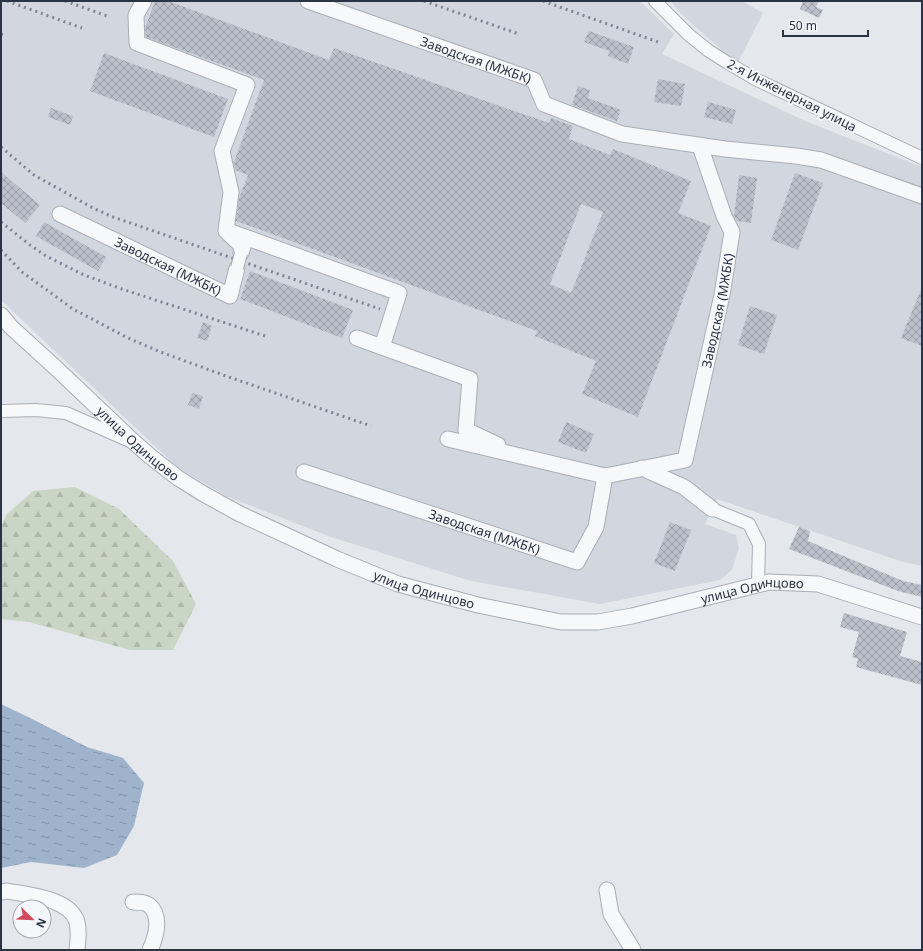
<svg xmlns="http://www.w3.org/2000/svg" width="923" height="951" font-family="'Noto Sans',sans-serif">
<defs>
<pattern id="forest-firs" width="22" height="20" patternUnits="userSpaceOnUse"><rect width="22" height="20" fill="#c9d6c5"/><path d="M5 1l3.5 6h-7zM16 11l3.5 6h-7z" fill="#adb8ab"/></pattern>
<pattern id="water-ripples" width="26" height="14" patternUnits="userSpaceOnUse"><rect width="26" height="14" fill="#9fb4cc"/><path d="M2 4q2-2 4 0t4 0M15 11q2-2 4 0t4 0" fill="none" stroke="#8293a7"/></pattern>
<pattern id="building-cross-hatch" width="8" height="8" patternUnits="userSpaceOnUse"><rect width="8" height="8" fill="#bbc0ca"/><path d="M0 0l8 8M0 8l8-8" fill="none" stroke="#989da6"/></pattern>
</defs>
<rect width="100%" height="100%" fill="#e4e7ec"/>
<g fill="#d2d6de">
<path d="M1 1H640L674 34 662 54 805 121 922 167V566L900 561 717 499 705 524 736 535 739 548 732 570 720 580 600 604 471 581 331 537 226 496 177 467 1 300Z"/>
<path d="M671 1H742L763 13 737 64 678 11Z"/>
</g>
<path fill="url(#forest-firs)" d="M75 487 119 509 173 561 196 604 173 650H130L29 622 1 619V526L6 515 33 491Z"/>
<path fill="url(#water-ripples)" d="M1 704 32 719 87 747 123 758 144 783 134 826 117 855 84 868 31 862 1 868Z"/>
<g fill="url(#building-cross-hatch)" fill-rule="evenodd">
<path d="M155 1H168L329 60 334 48 549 123 551 118 573 126 569 139 610 155 613 149 691 181 678 213 711 226 638 417 582 394 596 361 535 336 537 331 236 221 239 198 248 175 235 170 234 162 264 80 146 37 145 28ZM581 204 603 212 571 293 550 284Z"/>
<path d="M803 1H819L816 7 823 10 819 18 800 9Z"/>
<path d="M589 31 634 47 628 64 608 56 609 51 584 42Z"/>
<path d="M104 53 228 99 214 137 90 91Z"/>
<path d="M658 79 685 84 681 106 654 102Z"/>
<path d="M578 86 590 90 588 98 621 110 617 121 572 105Z"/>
<path d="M708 102 736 110 732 124 704 117Z"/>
<path d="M51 108 73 116 70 125 48 117Z"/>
<path d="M1 172 40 205 25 223 1 203Z"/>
<path d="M795 173 823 183 798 250 771 240Z"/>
<path d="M739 175 757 178 751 223 737 221 734 216Z"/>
<path d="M44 222 106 257 98 271 36 236Z"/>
<path d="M250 271 353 310 342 338 240 299Z"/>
<path d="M922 287V346L901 338Z"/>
<path d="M750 306 777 315 764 354 738 345Z"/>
<path d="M203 322 212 326 207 341 197 338Z"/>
<path d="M192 393 203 396 199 409 188 405Z"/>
<path d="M566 422 594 434 586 453 558 442Z"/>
<path d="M670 522 691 530 675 571 654 563Z"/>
<path d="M799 527 810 531 808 541 903 581 922 585V597L898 591 789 549Z"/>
<path d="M844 613 907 632 900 656 922 662V685L856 667 858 659 852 657 859 632 840 627Z"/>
</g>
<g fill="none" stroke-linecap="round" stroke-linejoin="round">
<defs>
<g id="minor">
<path d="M655 1 689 35 709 51 728 63 757 80 922 158"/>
<path d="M1 411 36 410 66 413 130 441"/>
<path d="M712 509 749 524 759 544 758 584"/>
</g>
<g id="tertiary">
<path d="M144 1 136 15 137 43 247 85 222 151 231 192 226 231 243 247 241 253"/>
<path id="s1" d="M308 1 534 80 544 104 622 134 725 149 796 156 821 160 922 196"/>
<path id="s2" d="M60 214 230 296 237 268"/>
<path d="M231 232 399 293 382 347"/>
<path id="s3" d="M1 315 11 327 57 369 135 443 151 457 178 478 202 493 240 514 337 559 398 584 478 605 561 622H598L632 616 769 582 818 584 922 617"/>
<path d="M357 338 470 379 466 430 498 445"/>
<path id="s4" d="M448 439 605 476 685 460 722 295 732 232 724 216 700 146"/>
<path d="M642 468 684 487 712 509"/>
<path id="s5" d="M304 472 577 562 596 527 605 476"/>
<path d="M607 890 611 914 633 950"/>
<path d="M1 892 7 891C28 895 70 898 77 922 79 930 78 942 77 950"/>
<path d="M133 902C139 902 145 902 149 905 162 916 156 937 150 950"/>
</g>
</defs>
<use href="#minor" stroke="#a9aeb7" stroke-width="14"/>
<use href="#tertiary" stroke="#a9aeb7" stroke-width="17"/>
<use href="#minor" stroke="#f7f8fa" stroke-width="12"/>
<use href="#tertiary" stroke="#f7f8fa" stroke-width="15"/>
<g stroke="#7d8696" stroke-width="3" stroke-dasharray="2 4" stroke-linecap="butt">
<path d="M7 1 82 28"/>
<path d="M65 1 110 17"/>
<path d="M424 1 519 34"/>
<path d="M543 1 658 42"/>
<path d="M1 34 6 35"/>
<path d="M1 147 34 175 93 208 113 217 380 309"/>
<path d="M1 222 30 245 46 256 84 275 122 289 268 337"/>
<path d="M1 250 22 272 73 309 128 338 158 351 226 376 371 426"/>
</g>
<defs>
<path id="minor-bridge" d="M237 268 241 253"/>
</defs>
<use href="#minor-bridge" stroke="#a9aeb7" stroke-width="14" stroke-linecap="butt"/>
<use href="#minor-bridge" stroke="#f7f8fa" stroke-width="12"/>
</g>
<g text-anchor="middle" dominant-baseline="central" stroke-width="4" stroke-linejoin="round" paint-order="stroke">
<g font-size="13" fill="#2b3445" stroke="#f4f6f9">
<text stroke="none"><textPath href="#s1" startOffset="178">Заводская (МЖБК)</textPath></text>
<text transform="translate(792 95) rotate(27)">2-я Инженерная улица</text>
<text stroke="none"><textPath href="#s2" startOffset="120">Заводская (МЖБК)</textPath></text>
<text stroke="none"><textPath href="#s4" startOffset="396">Заводская (МЖБК)</textPath></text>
<text stroke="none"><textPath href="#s3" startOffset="188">улица Одинцово</textPath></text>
<text stroke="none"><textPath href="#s5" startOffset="190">Заводская (МЖБК)</textPath></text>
<text stroke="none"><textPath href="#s3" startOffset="512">улица Одинцово</textPath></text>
<text stroke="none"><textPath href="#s3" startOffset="848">улица Одинцово</textPath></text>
</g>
</g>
<rect width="923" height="951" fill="none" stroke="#2b3445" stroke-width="4"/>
<g transform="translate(32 919) rotate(113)"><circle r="19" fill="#f4f6f9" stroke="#a4a8b1"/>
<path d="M0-3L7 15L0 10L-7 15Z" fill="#d1495b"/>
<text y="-6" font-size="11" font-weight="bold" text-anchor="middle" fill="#2b3445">N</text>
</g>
<path d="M783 30v6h85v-6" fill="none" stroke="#2b3445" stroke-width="2"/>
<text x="789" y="30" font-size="12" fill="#2b3445" stroke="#f4f6f9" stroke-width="3" paint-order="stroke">50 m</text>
</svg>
